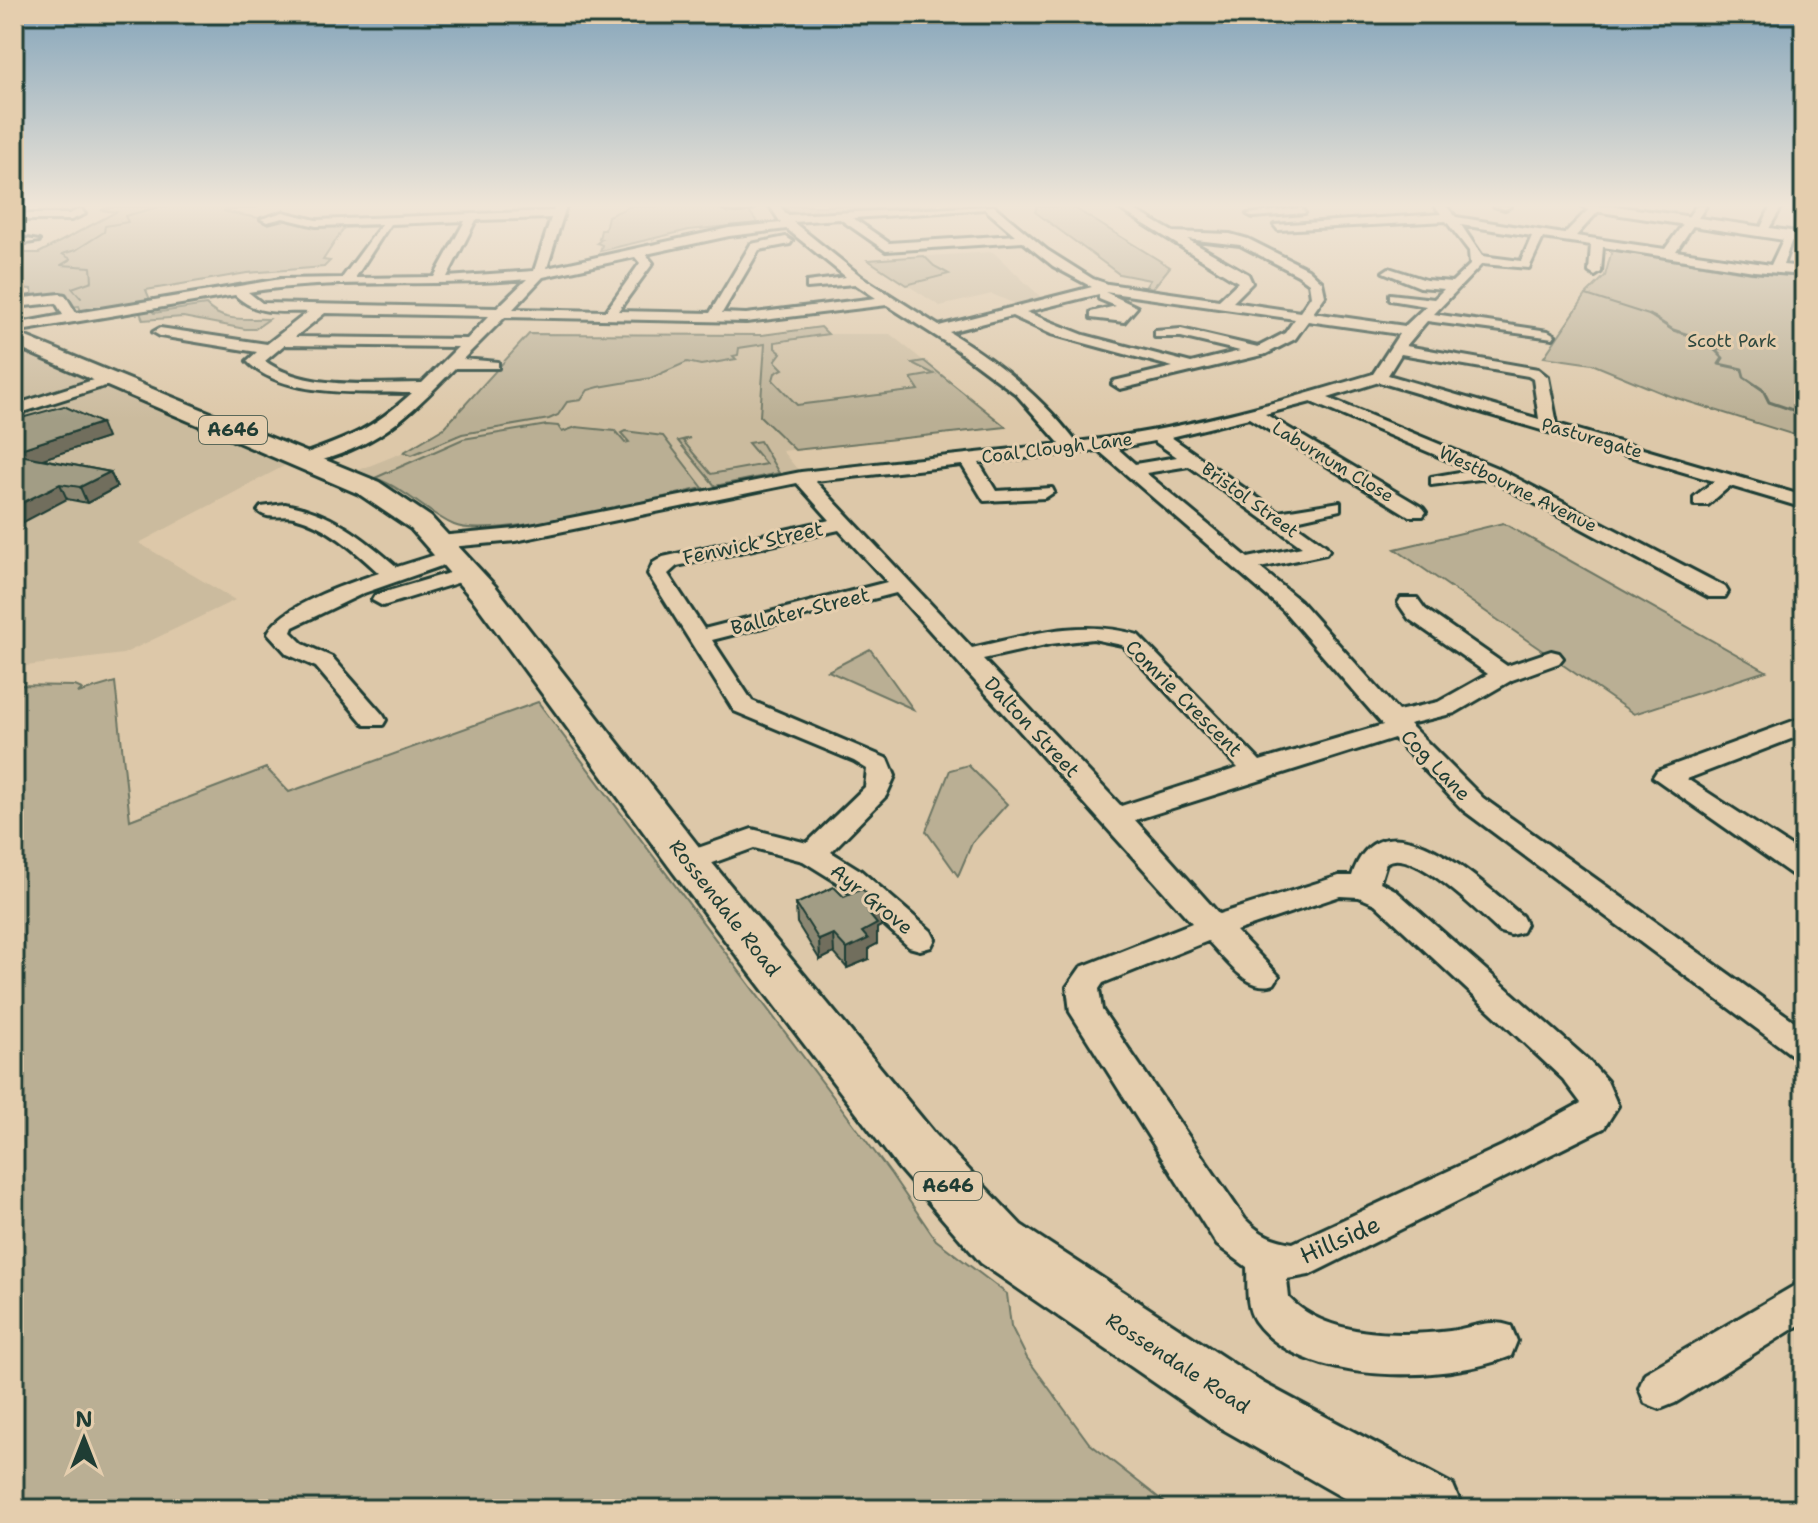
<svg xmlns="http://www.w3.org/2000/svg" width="1818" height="1523" font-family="'Shantell Sans',sans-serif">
<rect width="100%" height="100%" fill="#ddc8a9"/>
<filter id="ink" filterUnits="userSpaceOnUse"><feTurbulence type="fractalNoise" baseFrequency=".0125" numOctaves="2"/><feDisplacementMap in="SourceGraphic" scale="16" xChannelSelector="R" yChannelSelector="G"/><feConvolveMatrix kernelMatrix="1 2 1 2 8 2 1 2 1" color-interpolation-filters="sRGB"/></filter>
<g filter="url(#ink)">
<g fill="#cbbb9e">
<path d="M993 252 1044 300 1020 306 992 294 940 306 868 260Z"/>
<path d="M821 327 828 334H890L1006 427 782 451 798 470 493 529 455 526 408 493 359 470 404 452 444 428 529 334 762 335Z"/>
<path d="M14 348 286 465 139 543 235 600 123 654 26 666 14 672Z"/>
</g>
<g fill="#baaf94" stroke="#6c7664" stroke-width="2">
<path d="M116 206H254L258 207 223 211C300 230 382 221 462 218L468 222 344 228 323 260 330 261 324 267 247 273 146 290 151 302 83 313H75L81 311 79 306 70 307 63 296 33 300 32 289 14 288V253H39L116 212 101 210Z"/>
<path d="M631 206H745L758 223 689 230 600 251 602 245 597 243 602 239H599L601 230H605L608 216Z"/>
<path d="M785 206H939L791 215Z"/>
<path d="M1037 206H1071L1170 267 1153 288 1146 286 1150 280 1119 274 1035 212Z"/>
<path d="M1612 250 1750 273 1799 276 1804 280V438L1667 395 1592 364 1544 357 1586 295 1605 276Z"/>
<path d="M924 256 934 266 949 274 906 285 868 260Z"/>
<path d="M206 305C222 323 246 318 269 319L255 329H245L183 317 143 320 138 308 148 307 154 313Z"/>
<path d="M821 327 828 334 775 342V348L781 353 775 361 783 369 775 373 773 380 797 405 919 390 911 378 934 374 912 363 924 361 1006 427 795 450 760 416 765 344 739 348 738 355 733 356 736 359 701 365 687 362 651 378 599 387 588 390 581 400 567 402 558 415 549 419 462 434 412 455 404 452 444 428 529 334 762 335Z"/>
<path d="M547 425 558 426 562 432 576 427 615 431 625 443 629 442 621 433 625 431 663 436 703 488C656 498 491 541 454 525 427 513 406 489 375 478L463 439Z"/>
<path d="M690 438 683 441 711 474 766 464 748 443 760 441 779 473 715 486 678 441Z"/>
<path d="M1503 523 1766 671 1634 714 1395 549Z"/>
<path d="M870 649 913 709 828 671Z"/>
<path d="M115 682 130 820 266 768 289 792 538 702 891 1174 936 1240 1007 1294 1011 1326 1027 1358 1089 1443 1173 1509H14V685L75 686 82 689 78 693Z"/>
<path d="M968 765 1007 804 972 843 958 876 926 831 950 770Z"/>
</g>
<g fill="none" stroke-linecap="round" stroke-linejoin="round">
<g stroke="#606c5c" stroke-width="2">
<path d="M1586 295 1655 317"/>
<path d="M81 298 72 288 92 281 91 267 61 265 71 259 62 254 76 250 104 232 105 226 128 222 125 216 162 206"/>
</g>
<g stroke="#606c5c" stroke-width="3">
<path d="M1650 315 1673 330 1727 347 1715 350 1723 358 1719 364 1742 369 1744 377 1763 390 1769 402 1804 414"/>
<path d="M1804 415 1795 422 1804 431"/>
</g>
<defs>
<g id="minor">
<path d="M555 206H566L547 268 729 228 781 223 770 206H780L787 215 994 206 1047 250 1093 279 1108 284 1219 300 1238 282 1115 206H1128L1173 232 1230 234 1248 239 1308 269 1322 282 1325 296 1313 313 1405 326 1426 306 1390 300V294L1434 299 1444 289 1420 287 1383 272 1389 268 1426 280 1452 282 1470 265 1469 251 1446 221 1278 230 1274 225 1441 214 1435 206H1446L1456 217 1564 234 1592 206H1603L1576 236 1665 249 1696 206H1706L1676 251 1771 265 1786 233H1794L1783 265 1804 267V275L1754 271 1603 247 1601 272 1595 276 1589 272 1591 245 1543 238 1529 268 1482 264 1434 314 1548 331 1555 335 1553 338 1427 321 1406 346 1538 369 1548 377 1557 424 1804 496V508L1730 486 1708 505H1694V497L1714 481 1379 382 1328 398 1497 468 1725 587 1728 592 1725 597H1709L1488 478 1431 485V477L1471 470 1311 402 1265 414 1423 508 1426 512 1423 516H1409L1249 418 1171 437 1278 512 1340 502V510L1291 521 1326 546 1329 550 1326 554 1260 568 1299 600 1398 711 1438 702 1488 674 1409 619 1398 603 1401 598H1417L1425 609 1507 666 1551 651 1559 653 1563 658 1559 663 1512 680 1455 713 1409 724 1483 798 1804 1028V1059L1792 1055 1463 810 1394 738 1135 820 1219 914 1339 876H1352C1381 785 1484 884 1522 916L1526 924 1522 932 1511 935 1500 932C1480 914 1411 844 1386 863L1380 882 1395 890 1587 1059 1607 1081 1618 1106 1604 1128 1309 1275 1287 1279 1289 1298C1326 1337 1399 1337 1450 1331 1472 1328 1489 1318 1511 1326L1517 1341 1511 1356C1444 1383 1302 1387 1255 1321 1245 1306 1248 1284 1247 1267L1217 1245 1070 1012 1067 987 1081 967 1192 923 896 593 712 640 752 701 888 759 895 776 886 796 831 852 860 870 931 931 935 939 931 947 920 950 909 947 840 884 803 861 754 848 688 872 678 869 674 862 678 855 752 829 807 843 865 787 867 769 854 761 734 711 648 574 653 563 663 557 830 520 797 483 515 541 439 548 429 542 439 536 515 529 801 472 1060 444 1016 394 953 347 887 305 746 322 505 317 463 359 498 362V368H455C405 419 376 448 304 465L298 464V456C349 438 371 430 412 393 365 392 281 398 247 361L257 352 160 336 153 332 160 328 267 344 308 312C278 311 258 316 235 295L14 332V324L63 315 56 303 14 307V299L60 294 65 295 76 313 281 279 342 278 382 224 316 226 283 218 267 222 261 219 283 212 316 220 553 211ZM985 209 1015 235 889 243 853 218ZM551 218 534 271 447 277 476 220ZM840 219 886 251 1023 242 1053 266 1092 287 939 326 862 277 793 222ZM465 221 434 277 355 278 390 224ZM1461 225 1532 236 1521 261 1482 256ZM787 229 846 277 807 282V288L855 284 876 298 746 314 722 313 759 250 790 244 792 241 786 237 751 244 710 313 618 311 653 263 646 254 729 236ZM1187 239 1240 245 1298 275 1309 283 1311 296 1300 312 1233 302 1252 283 1248 274ZM635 257 640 263 606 311 513 309 543 277ZM527 279 497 308 262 303 248 292C340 277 434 288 527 279ZM1105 292 1295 319 1285 333 1258 347 1181 329 1155 331V337H1181L1240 351 1191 363 1084 335 1026 312 1099 294V299L1116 306 1091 312V318L1124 322 1137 307ZM325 313 489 316 467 339 295 337ZM1012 316 1051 334 1173 367 1114 381 1112 384 1120 389 1266 354 1295 339 1308 321 1399 334 1373 374C1277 403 1177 431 1076 442 1041 396 998 362 949 332ZM284 345 458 347 422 383C373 383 306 391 265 361ZM1401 354 1528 376 1533 379 1539 419 1388 375ZM1154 441 1177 457 1135 464 1117 448ZM1098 450 1283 610 1383 725 1260 761 1138 635C1081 618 1028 635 972 648L815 481 962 465 984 501 1045 498 1054 492 1052 488 996 491 979 463ZM1189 466 1302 547 1248 558 1146 473ZM839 530 887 582 704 629 668 574 677 566ZM1093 639 1122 645 1238 768 1121 806 983 659 1050 644ZM1340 896 1359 897 1375 904 1563 1079 1581 1103 1502 1146 1293 1243C1272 1240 1260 1234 1245 1219L1102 1010 1099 989 1103 983 1208 941C1226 959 1247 993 1274 984L1279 976 1236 931Z"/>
<path d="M757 206C751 212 729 213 721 207Z"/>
<path d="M1494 206H1511L1505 209Z"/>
<path d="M1771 206H1782L1766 234H1758Z"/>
<path d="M1301 208 1305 213 1253 217 1247 214Z"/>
<path d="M81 209 85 214 71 220H14V214H69Z"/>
<path d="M14 237 39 241 14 245Z"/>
<path d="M112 374 120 379 118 382 14 415V405Z"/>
<path d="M285 504C331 512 363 537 397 567L451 550 461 556 458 560 364 593 293 627 291 632 303 644 332 657 383 715 386 720 383 725H365L316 667 287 654 268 633C282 605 349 583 379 573 355 551 327 525 294 517 282 514 268 521 258 511L261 507Z"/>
<path d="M466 568 473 570 476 574 473 578 383 606 372 600 375 595Z"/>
<path d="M1804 717V734L1687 779 1804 855V879L1794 876 1653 777 1657 771Z"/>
<path d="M1804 1280V1322L1675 1403 1660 1409 1645 1403 1639 1388 1645 1373Z"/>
</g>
<path id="major" d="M1581 206H1615L1804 233V243L1588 210Z"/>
<path id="highway" d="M14 332 379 482 431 517 496 587 703 852 935 1134 1021 1225 1263 1383 1453 1485 1463 1509H1363L1219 1427 981 1263 897 1166 673 872 474 601 411 529 359 494 14 346Z"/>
</defs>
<use href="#minor" stroke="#1f3d34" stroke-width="6"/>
<use href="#major" stroke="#1f3d34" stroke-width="6"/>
<use href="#highway" stroke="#1f3d34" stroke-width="6"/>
<use href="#minor" fill="#e5ceae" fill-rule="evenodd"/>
<use href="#major" fill="#e5ceae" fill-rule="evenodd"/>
<use href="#highway" fill="#e5ceae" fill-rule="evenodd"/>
</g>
<g fill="#8b8772" stroke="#1f3d34" stroke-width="2">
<path d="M14 420 107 438 42 459 110 472 117 487 87 503 67 499Z"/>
<path d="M844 897 880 907 881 926 877 928V944L869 948V959L847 968 834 953 820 960 797 923 796 904Z"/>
</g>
<g fill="#716e5d" stroke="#1f3d34" stroke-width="2">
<path d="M101 423 107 438 15 468 14 451Z"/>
<path d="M110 472 117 487 87 503 80 487Z"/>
<path d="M60 484 67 499 14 527V507Z"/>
<path d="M880 907 881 926 877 928V944L869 948V959L847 968V949L862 932 868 913Z"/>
<path d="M833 934 834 953 820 960 819 940Z"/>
</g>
<g fill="#a29d85" stroke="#1f3d34" stroke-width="2">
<path d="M64 406 101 423 14 451V420Z"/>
<path d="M14 454 110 472 80 487 60 484 14 507Z"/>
<path d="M834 887 844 897 862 889 880 907 868 913 877 924 862 932 868 939 847 949 833 934 819 940 796 904Z"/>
</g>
</g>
<linearGradient id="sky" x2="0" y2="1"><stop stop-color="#83a4ba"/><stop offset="0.49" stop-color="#f0e6d8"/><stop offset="1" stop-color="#f0e6d8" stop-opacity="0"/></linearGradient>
<rect width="1818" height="419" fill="url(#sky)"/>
<g text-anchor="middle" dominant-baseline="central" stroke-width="6" stroke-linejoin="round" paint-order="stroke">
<g font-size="18" fill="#2e483e" stroke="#e5ceae">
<text x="1732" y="341">Scott Park</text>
</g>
<g fill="#e5ceae" stroke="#5a6859" stroke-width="2">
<rect x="199" y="416" width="68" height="28" rx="6"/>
<rect x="914" y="1172" width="68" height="28" rx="6"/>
</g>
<g font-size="18" font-weight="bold" fill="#1f3d34">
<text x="233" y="430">A646</text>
<text x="948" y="1186">A646</text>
</g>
<g font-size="18" fill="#1f3d34" stroke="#e5ceae">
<text transform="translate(1592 438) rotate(16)">Pasturegate</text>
<text transform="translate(1057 448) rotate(-7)">Coal Clough Lane</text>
<text transform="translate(1333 462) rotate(31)">Laburnum Close</text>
<text transform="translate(1518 489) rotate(26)">Westbourne Avenue</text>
<text transform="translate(1250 500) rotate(36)">Bristol Street</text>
</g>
<g font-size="20" fill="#1f3d34" stroke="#e5ceae">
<text transform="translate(753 543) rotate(-12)">Fenwick Street</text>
<text transform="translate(800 611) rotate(-14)">Ballater Street</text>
<text transform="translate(1184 698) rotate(45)">Comrie Crescent</text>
<text transform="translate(1032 727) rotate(47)">Dalton Street</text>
<text transform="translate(1436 765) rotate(46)">Cog Lane</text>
<text transform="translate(872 899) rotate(39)">Ayr Grove</text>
<text transform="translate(725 908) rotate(52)">Rossendale Road</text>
<text transform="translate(1178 1363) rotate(33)">Rossendale Road</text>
</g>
<g font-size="24" fill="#1f3d34" stroke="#e5ceae">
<text transform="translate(1340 1240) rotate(-24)">Hillside</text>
</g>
</g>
<rect width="1818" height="1523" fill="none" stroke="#e5ceae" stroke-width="48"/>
<rect x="24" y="24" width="1770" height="1475" fill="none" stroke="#1f3d34" stroke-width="3" filter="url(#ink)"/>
<g transform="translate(84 1439)" stroke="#e5ceae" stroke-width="6" paint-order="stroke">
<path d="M0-6L14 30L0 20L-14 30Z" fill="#1f3d34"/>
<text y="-12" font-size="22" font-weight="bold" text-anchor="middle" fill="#1f3d34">N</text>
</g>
</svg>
